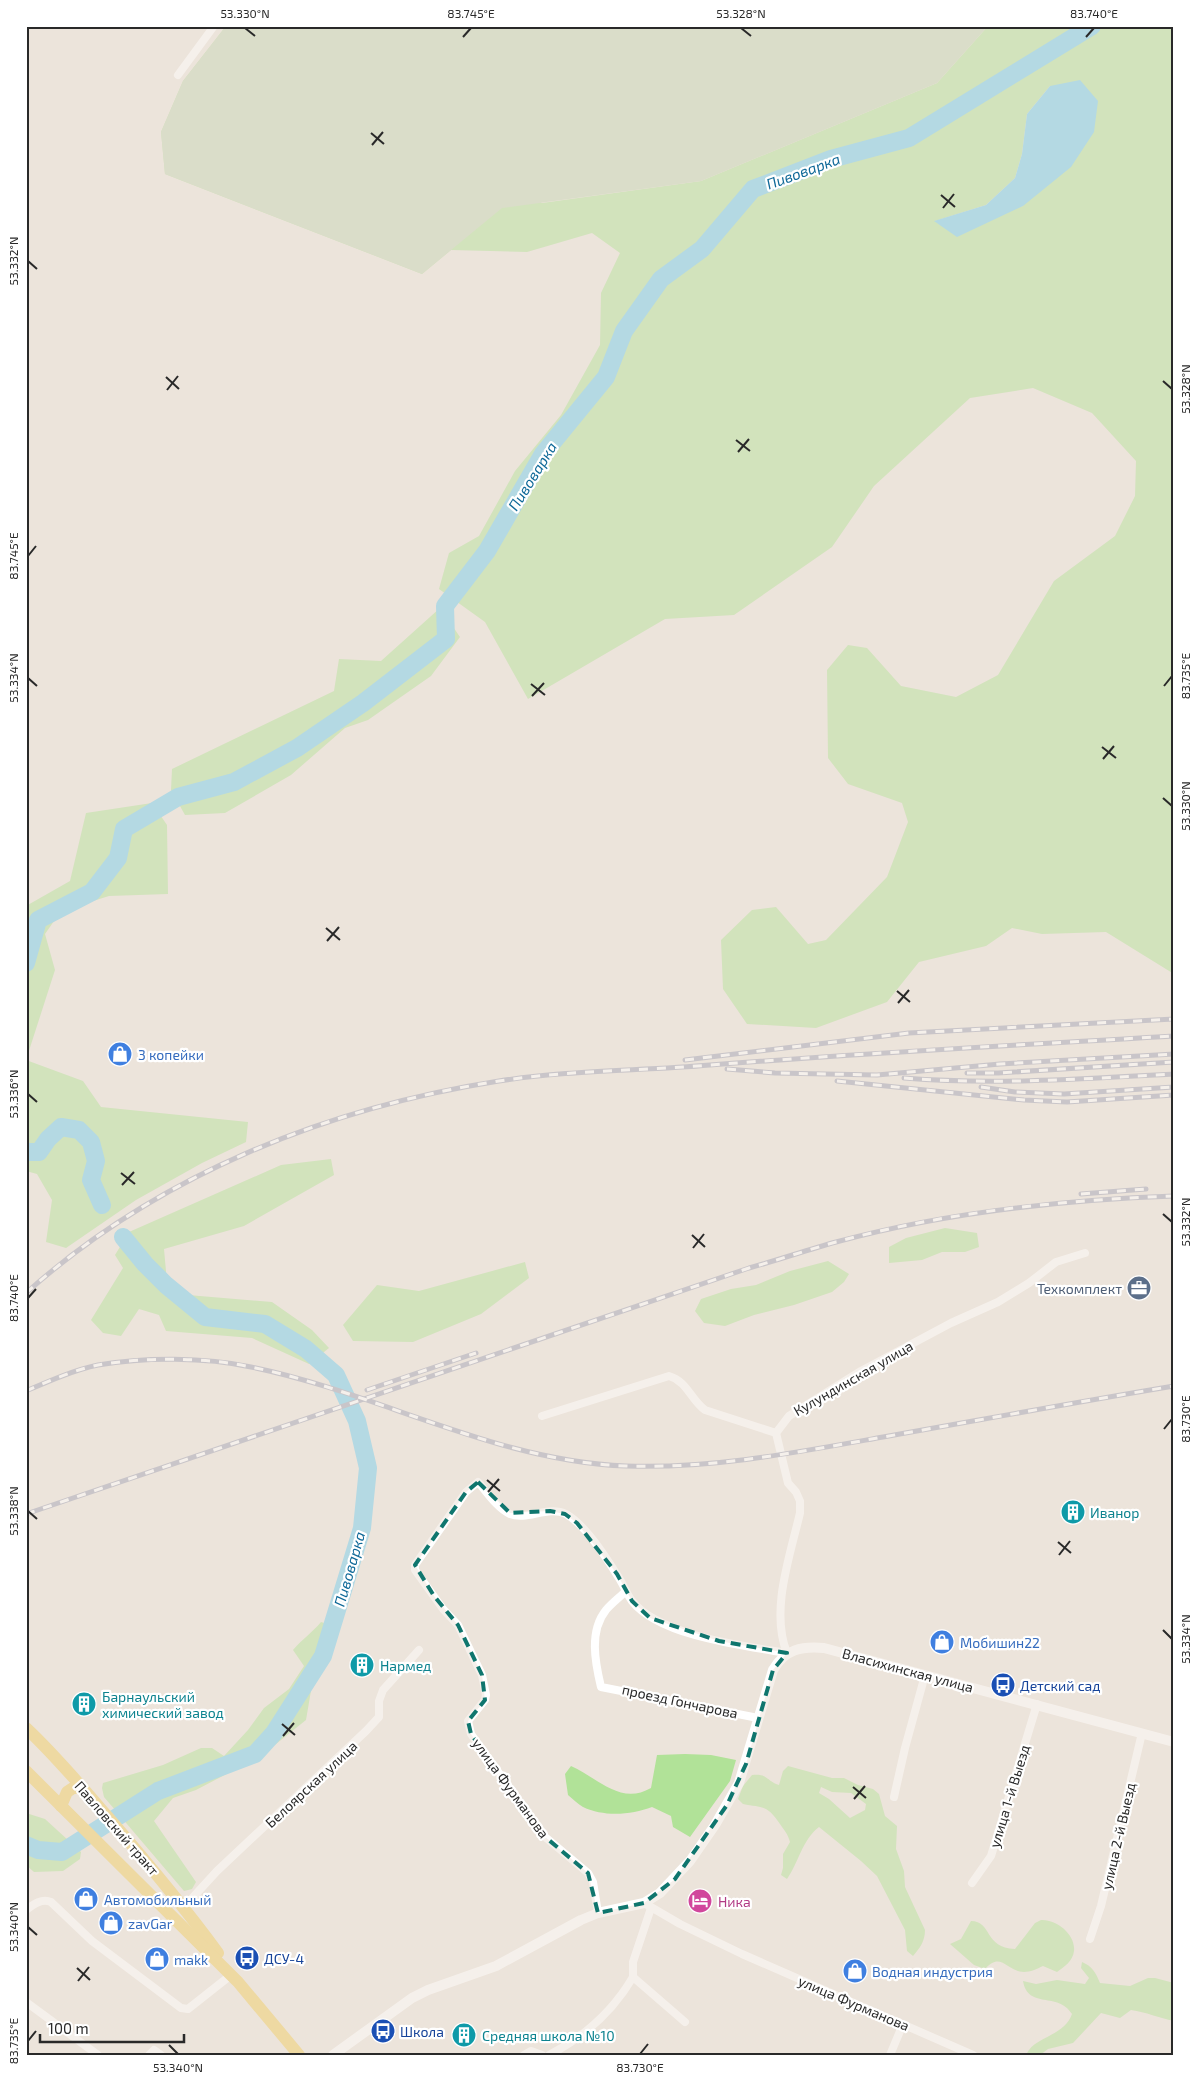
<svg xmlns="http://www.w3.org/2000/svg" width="1200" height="2081" font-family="'Exo 2',sans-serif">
<rect width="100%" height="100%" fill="#ece4db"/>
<g fill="#b1e298" fill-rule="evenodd">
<path d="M226 26 542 203 701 181 937 83 988 26H1174V974L1106 932 1042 934 1012 928 986 946 919 962 887 1002 816 1028 747 1024 723 989 721 940 752 910 776 907 808 944 826 940 887 877 908 822 902 803 848 784 828 758 827 670 848 645 867 648 901 686 956 697 998 675 1054 581 1115 536 1135 496 1136 461 1092 413 1033 388 970 398 874 486 832 547 734 615 665 619 528 699 485 622 439 589 449 553 479 536 515 471 561 415 600 345 601 293 620 253 592 233 527 252 451 250 422 274 165 174 161 132 183 81ZM1050 86 1023 206 935 221 986 205 1015 178 1022 154 1027 114Z"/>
<path d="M440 608 460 637 431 676 368 720 345 728 291 775 225 813 185 815 171 790 172 769 334 691 339 659 381 661Z"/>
<path d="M152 803 167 825 168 894 109 896 61 911 45 934 55 970 26 1060 83 1081 101 1107 248 1122 246 1142 202 1163 136 1200 66 1248 46 1242 52 1200 37 1174 26 1171V906L70 881 86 813Z"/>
<path d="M331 1159 334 1175 244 1226 164 1249 167 1282 188 1295 272 1302 312 1330 329 1348 309 1364 252 1338 166 1331 159 1315 139 1309 121 1336 103 1333 91 1320 123 1268 115 1255 129 1232 281 1165Z"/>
<path d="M945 1228 977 1233 979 1247 965 1252H942L922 1260 889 1263V1247L906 1238Z"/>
<path d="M828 1261 849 1274 844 1282 832 1292 794 1305 754 1315 725 1326 704 1323 695 1311 701 1299 731 1289 756 1285 790 1271Z"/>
<path d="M525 1262 529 1278 481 1314 413 1342 353 1341 343 1325 377 1285 419 1291Z"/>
<path d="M321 1622 337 1627 332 1651 313 1679 306 1720 276 1744 236 1769 196 1790 173 1798 154 1821 196 1882 192 1889 184 1891 104 1797 102 1788 103 1783 163 1765 201 1748H212L224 1756 248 1730 264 1708 289 1689 304 1666 293 1650C301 1640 312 1633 321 1622Z"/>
<path d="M685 1754 711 1755 736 1760 730 1781 690 1837 673 1827 671 1816 652 1807C631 1815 604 1817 583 1807 578 1804 573 1799 568 1795L565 1774 571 1766C597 1777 620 1806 651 1788L657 1755Z"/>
<path d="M788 1766 832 1778H844L858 1785 873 1789 879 1794 885 1816 897 1826 896 1849 904 1871 905 1887 925 1930C925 1941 920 1948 913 1956L907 1951 905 1930 877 1876 861 1861 819 1827C802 1840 799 1862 787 1879L781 1875 783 1868V1854L790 1842C788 1834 784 1830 780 1824 767 1805 764 1808 743 1804L738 1799 743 1786 752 1775C768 1773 766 1781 779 1785L783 1771ZM821 1787 832 1792 851 1793 866 1804 865 1810 850 1818 829 1799 819 1793Z"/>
<path d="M26 1813 45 1819 81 1852 80 1859 63 1871 34 1872 26 1865Z"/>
<path d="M1041 1920C1057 1919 1076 1935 1074 1951 1073 1961 1064 1967 1057 1972L1043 1966C1037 1969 1030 1972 1024 1972 1006 1971 1001 1951 985 1969L974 1965 950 1944 961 1939 971 1921C992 1921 984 1948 1015 1949L1035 1923Z"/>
<path d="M1082 1962C1092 1966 1096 1973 1100 1983L1130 1986 1148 1978H1155L1174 1983V2021C1159 2018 1146 2012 1131 2010L1120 2018 1101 2013 1073 2043 1048 2049 1040 2055H1026C1034 2036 1064 2037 1072 2014 1058 1991 1028 2010 1023 1981L1036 1984 1057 1980 1085 1984 1089 1978 1081 1968Z"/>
</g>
<path fill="#c4d5b3" d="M226 26H988L937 83 701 181 502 208 422 274 165 174 161 132 183 81Z"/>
<path fill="#6fcced" d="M1080 80 1098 101 1094 132 1071 167 1023 206 957 237 934 221 986 205 1015 178 1022 154 1027 114 1050 86Z"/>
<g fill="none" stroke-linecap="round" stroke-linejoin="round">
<g stroke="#6fcced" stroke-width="18">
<path d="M26 963 38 920 92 892 118 858 124 829 178 797 234 782 297 748 363 703 446 639 445 606 487 551 543 454 606 377 624 331 661 279 702 249 753 189 831 159 909 138 1092 26"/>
<path d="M26 1152H39L48 1139 61 1127 79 1130 91 1142 96 1161 91 1180 102 1205"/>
<path d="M26 1845 38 1850 62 1852 158 1791 255 1754 274 1733 323 1656 362 1528 368 1468 357 1421 336 1375 306 1349 265 1324 205 1317 166 1285 145 1264 123 1237"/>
</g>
<g stroke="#fff" stroke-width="8">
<path d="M178 75 214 26"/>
<path d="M542 1416 669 1376C687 1381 691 1400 705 1410L776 1433"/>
<path d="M776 1433 789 1416 861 1371 951 1323 998 1302 1029 1283 1056 1262 1085 1253"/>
<path d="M776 1433 788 1483 796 1492 800 1501V1513C790 1556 770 1611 787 1653"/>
<path d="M626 1591C620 1597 612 1603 606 1610 589 1631 595 1662 601 1687L758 1718"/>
<path d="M894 1797 905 1748 925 1675"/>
<path d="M972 1883 991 1856 1037 1704"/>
<path d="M644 1903 680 1924 742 1954 973 2055"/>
<path d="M184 1907 217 1871 366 1731 379 1717V1701L383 1690 419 1650"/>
<path d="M651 1908 633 1962V1977L685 2022"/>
<path d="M26 1910C34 1904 42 1898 51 1902L92 1941 181 2008 188 2009 231 1975"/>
<path d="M598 1913 593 1882 588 1873 544 1836 471 1734 468 1721 485 1700 486 1695 482 1675 458 1625 443 1609 415 1570V1565L466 1492 478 1482C487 1492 497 1508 510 1514 527 1521 548 1505 566 1514 584 1524 606 1557 617 1575 623 1583 626 1593 632 1601 659 1636 745 1646 787 1653"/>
<path d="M1090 1939 1101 1906 1142 1733"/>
<path d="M26 2002 98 2055"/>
<path d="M149 2055 154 2050 161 2055"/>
<path d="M524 2055 531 2051 542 2055"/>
<path d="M549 2055C584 2037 613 2011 633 1977"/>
<path d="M890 2055 903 2024"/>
</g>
<path stroke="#fff" stroke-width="10" d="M333 2055 412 1998 428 1990 496 1966 581 1920 598 1913 644 1903 660 1893 690 1861 715 1825 739 1783 773 1670C785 1649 802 1646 824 1648L1174 1742"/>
<g stroke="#efcc5d" stroke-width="12">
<path d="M26 1728C55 1755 81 1786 107 1816 145 1860 183 1905 218 1953"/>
<path d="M26 1771 238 1982 299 2055"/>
<path d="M61 1806 67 1792 73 1788H83"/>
</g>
<defs>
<g id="rail">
<path d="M685 1060 909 1033 1174 1019"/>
<path d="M727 1069 775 1073 877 1075 1000 1064 1174 1054"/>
<path d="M967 1073H998L1174 1062"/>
<path d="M904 1078C994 1085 1084 1079 1174 1074"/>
<path d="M837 1081 1024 1100 1067 1102 1174 1095"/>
<path d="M981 1087 1015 1092 1064 1094 1174 1087"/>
<path d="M1081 1194 1146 1189"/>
<path d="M26 1293C158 1175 326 1108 499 1081 569 1070 640 1071 710 1065 864 1053 1019 1045 1174 1036"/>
<path d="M367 1390 476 1353"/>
<path d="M26 1391C49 1381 74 1370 98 1365 145 1357 205 1357 251 1367 379 1393 494 1461 626 1466 712 1469 799 1452 883 1437 980 1420 1077 1402 1174 1386"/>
<path d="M26 1514 749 1268C778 1260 807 1250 836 1242 946 1212 1061 1200 1174 1196"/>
</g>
</defs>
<use href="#rail" stroke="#9ea1b4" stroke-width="5"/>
<use href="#rail" stroke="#fff" stroke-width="3" stroke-dasharray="9" stroke-linecap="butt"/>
</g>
<path d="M0 0H1200V2081H0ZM478 1482 510 1513 550 1511 565 1514 577 1523 617 1574 632 1601 650 1618 719 1641 787 1653 773 1670 746 1764 727 1805 675 1879 644 1903 598 1913 588 1873 544 1836 471 1734 468 1721 485 1700 482 1675 458 1625 434 1596 415 1565 466 1492Z" fill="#ece4db" fill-opacity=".55" fill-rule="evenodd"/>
<path fill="none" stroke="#0f766e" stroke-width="4" stroke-dasharray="10 6" stroke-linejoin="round" d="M478 1482 510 1513 550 1511 565 1514 577 1523 617 1574 632 1601 650 1618 719 1641 787 1653 773 1670 746 1764 727 1805 675 1879 644 1903 598 1913 588 1873 544 1836 471 1734 468 1721 485 1700 482 1675 458 1625 434 1596 415 1565 466 1492Z"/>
<path fill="none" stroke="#292929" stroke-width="2" d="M245 28 255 36M741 28 751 36M463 37 471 28M1086 37 1094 28M371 133 384 144M372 145 383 132M941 195 955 207M943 208 954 194M28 261 37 269M166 377 179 389M1163 381 1172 389M167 390 178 376M736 440 750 451M738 452 749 439M28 556 36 546M28 678 37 686M531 684 545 695M1164 686 1172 676M532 696 544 683M1102 747 1116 758M1103 759 1114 746M1163 798 1172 806M326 928 340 940M327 941 339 927M897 991 910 1002M898 1003 909 990M28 1094 37 1102M121 1173 135 1184M122 1185 134 1172M1163 1214 1172 1222M692 1235 705 1247M693 1248 704 1234M28 1298 36 1289M1164 1429 1172 1419M487 1480 500 1491M488 1492 499 1479M28 1511 37 1519M1058 1542 1071 1553M1059 1555 1070 1541M1163 1630 1172 1639M282 1724 295 1735M283 1736 294 1723M853 1787 866 1798M854 1799 865 1786M28 1927 37 1935M77 1968 90 1980M78 1981 89 1967M28 2041 36 2031M169 2045 178 2054M640 2054 648 2044"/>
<defs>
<symbol id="shop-disc" viewBox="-11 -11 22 22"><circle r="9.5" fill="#3f7fe0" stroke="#fff"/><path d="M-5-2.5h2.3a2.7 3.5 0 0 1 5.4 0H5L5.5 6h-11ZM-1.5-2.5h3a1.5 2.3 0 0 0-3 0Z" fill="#fff"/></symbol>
<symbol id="office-disc" viewBox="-11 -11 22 22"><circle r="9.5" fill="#5c6f8a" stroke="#fff"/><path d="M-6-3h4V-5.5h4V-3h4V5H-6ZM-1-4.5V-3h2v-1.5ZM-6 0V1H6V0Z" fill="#fff"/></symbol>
<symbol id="building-disc" viewBox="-11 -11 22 22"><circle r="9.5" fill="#0f9aa8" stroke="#fff"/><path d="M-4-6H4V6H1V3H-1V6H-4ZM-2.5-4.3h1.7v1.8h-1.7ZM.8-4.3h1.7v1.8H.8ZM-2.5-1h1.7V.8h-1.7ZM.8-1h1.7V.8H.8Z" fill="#fff"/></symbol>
<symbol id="bus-disc" viewBox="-11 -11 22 22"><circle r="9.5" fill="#1a4fb4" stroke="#fff"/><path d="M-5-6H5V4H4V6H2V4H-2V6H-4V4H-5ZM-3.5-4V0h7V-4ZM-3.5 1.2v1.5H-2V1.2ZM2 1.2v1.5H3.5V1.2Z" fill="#fff"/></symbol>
<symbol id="hotel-disc" viewBox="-11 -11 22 22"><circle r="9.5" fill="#d1479c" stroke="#fff"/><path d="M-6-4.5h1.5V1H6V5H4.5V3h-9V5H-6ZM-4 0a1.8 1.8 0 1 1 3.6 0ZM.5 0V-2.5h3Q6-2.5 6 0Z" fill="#fff"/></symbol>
</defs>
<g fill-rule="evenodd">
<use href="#shop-disc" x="106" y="1040" width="28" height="28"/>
<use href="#office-disc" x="1125" y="1274" width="28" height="28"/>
<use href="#building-disc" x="1059" y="1498" width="28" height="28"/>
<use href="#shop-disc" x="928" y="1628" width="28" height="28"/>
<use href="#building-disc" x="348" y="1651" width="28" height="28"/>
<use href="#bus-disc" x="989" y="1671" width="28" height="28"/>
<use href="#building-disc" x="70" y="1690" width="28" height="28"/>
<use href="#shop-disc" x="72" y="1885" width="28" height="28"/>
<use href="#hotel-disc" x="686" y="1887" width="28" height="28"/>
<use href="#shop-disc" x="97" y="1909" width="28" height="28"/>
<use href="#bus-disc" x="233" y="1944" width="28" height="28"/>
<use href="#shop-disc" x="143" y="1945" width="28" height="28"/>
<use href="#shop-disc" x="841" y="1957" width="28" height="28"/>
<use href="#bus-disc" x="369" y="2017" width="28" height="28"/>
<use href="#building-disc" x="450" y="2021" width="28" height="28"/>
</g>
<g text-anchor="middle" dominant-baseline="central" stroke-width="4.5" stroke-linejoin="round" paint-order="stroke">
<g font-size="14" fill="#366cbe" stroke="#fff" text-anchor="start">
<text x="138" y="1054">3 копейки</text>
<text x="960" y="1642">Мобишин22</text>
<text x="104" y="1899">Автомобильный</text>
<text x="128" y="1923">zavGar</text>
<text x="174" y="1959">makk</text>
<text x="872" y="1971">Водная индустрия</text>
</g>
<g font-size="14" fill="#4e5e75" stroke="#fff" text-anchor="end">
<text x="1122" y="1288">Техкомплект</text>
</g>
<g font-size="14" fill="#292929" stroke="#fff">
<text transform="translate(853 1378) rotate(-30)">Кулундинская улица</text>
<text transform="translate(908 1670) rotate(15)">Власихинская улица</text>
<text transform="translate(680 1701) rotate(12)">проезд Гончарова</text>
<text transform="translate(311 1784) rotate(-43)">Белоярская улица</text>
<text transform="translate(511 1788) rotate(54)">улица Фурманова</text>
<text transform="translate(1009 1796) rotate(-73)">улица 1-й Выезд</text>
<text transform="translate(117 1828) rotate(49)">Павловский тракт</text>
<text transform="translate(1118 1836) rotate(-77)">улица 2-й Выезд</text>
<text transform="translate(854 2003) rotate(23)">улица Фурманова</text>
</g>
<g font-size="14" fill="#0d838f" stroke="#fff" text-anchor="start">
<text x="1090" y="1512">Иванор</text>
<text x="380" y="1665">Нармед</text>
<text x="102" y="1696">Барнаульский<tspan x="102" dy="16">химический завод</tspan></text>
<text x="482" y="2035">Средняя школа №10</text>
</g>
<g font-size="14" fill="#164399" stroke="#fff" text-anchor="start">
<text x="1020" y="1685">Детский сад</text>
<text x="264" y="1958">ДСУ-4</text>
<text x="400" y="2031">Школа</text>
</g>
<g font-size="14" fill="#b23c85" stroke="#fff" text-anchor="start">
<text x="718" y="1901">Ника</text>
</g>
<g font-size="15" font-style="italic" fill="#0f6998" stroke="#fff">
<text transform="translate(803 171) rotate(-20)">Пивоварка</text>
<text transform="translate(532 476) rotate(-58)">Пивоварка</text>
<text transform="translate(349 1569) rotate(-74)">Пивоварка</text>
</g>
</g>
<rect width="1200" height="2081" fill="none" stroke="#ffffff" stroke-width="55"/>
<path d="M40 2034v8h144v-8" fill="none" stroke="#292929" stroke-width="2.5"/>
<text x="48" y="2034" font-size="15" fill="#292929" stroke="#ffffff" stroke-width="4" paint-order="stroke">100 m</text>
<rect x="28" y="28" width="1144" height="2026" fill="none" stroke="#292929" stroke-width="2"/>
<g font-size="12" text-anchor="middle" fill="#292929">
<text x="245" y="18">53.330°N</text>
<text x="471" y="18">83.745°E</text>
<text x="741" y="18">53.328°N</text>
<text x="1094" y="18">83.740°E</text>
<text transform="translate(14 261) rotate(-90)" y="4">53.332°N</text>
<text transform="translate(1186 389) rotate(-90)" y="4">53.328°N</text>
<text transform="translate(14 556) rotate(-90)" y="4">83.745°E</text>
<text transform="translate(1186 676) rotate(-90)" y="4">83.735°E</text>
<text transform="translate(14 678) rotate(-90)" y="4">53.334°N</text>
<text transform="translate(1186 806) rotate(-90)" y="4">53.330°N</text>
<text transform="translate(14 1094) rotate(-90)" y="4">53.336°N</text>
<text transform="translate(1186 1222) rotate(-90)" y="4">53.332°N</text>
<text transform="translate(14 1298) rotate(-90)" y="4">83.740°E</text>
<text transform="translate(1186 1419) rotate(-90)" y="4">83.730°E</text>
<text transform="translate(14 1511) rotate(-90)" y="4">53.338°N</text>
<text transform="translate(1186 1639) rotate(-90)" y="4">53.334°N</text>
<text transform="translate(14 1927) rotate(-90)" y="4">53.340°N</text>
<text transform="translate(14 2041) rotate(-90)" y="4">83.735°E</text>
<text x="178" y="2072">53.340°N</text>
<text x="640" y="2072">83.730°E</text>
</g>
</svg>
